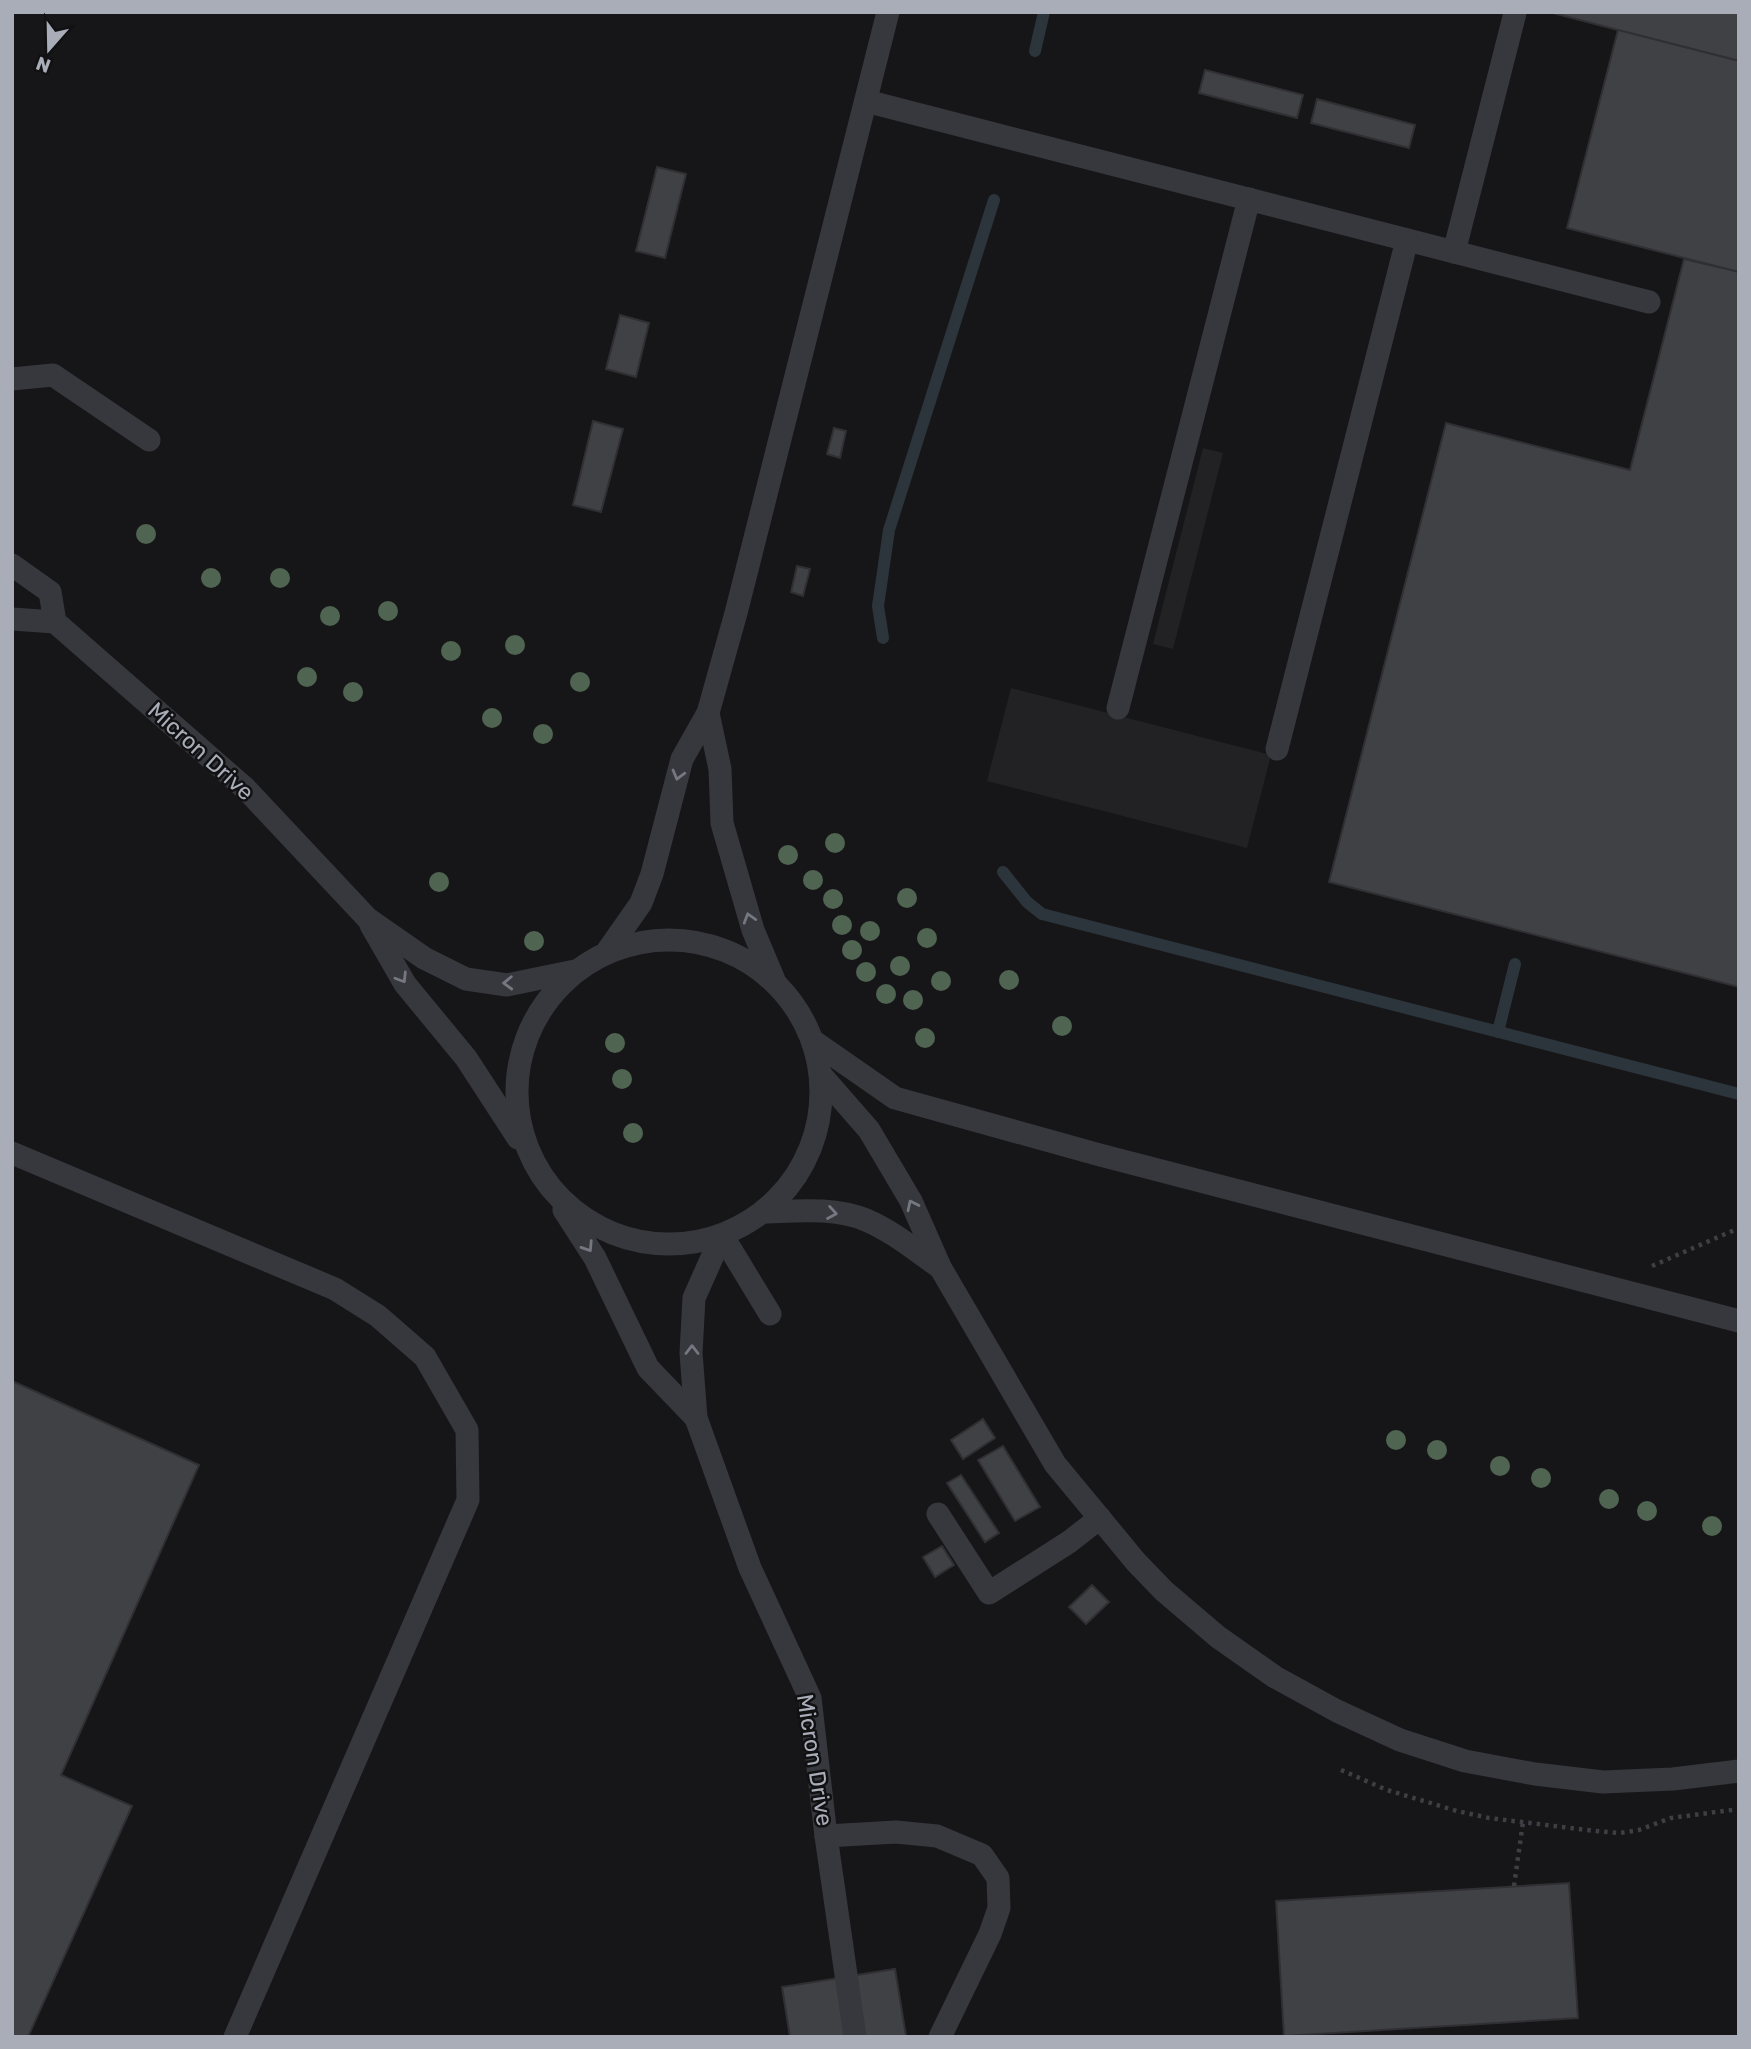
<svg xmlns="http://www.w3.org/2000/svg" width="1751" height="2049" font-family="Rubik,sans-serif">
<rect width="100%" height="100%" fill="#161618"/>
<g fill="#222225">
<path d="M1203 448 1223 453 1173 649 1153 644Z"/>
<path d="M1011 688 1271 755 1247 848 987 781Z"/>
</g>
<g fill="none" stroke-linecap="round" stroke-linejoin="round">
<g stroke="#2c353c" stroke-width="12">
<path d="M1035 51 1044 12"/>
<path d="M883 638 878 606 889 530 994 200"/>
<path d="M1003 872 1027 902 1042 914 1739 1094"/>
<path d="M1498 1032 1515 964"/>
</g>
</g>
<g fill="#404145" stroke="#303034" stroke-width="2">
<path d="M1549 12H1739V61L1618 30Z"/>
<path d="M1618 30 1739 61V272L1567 228Z"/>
<path d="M1205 70 1303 95 1297 118 1199 93Z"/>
<path d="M1317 99 1415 125 1409 148 1311 123Z"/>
<path d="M657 167 686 174 665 258 636 251Z"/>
<path d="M1684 259 1739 272V987L1329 882 1446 423 1630 470Z"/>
<path d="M620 315 649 323 636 377 606 369Z"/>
<path d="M593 421 623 429 601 512 573 505Z"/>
<path d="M834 428 846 431 840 458 827 454Z"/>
<path d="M797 566 810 569 803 596 791 592Z"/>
<path d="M12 1381 199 1465 61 1775 132 1806 28 2037H12Z"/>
<path d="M983 1419 995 1438 963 1459 951 1440Z"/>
<path d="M1003 1446 1040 1507 1015 1521 978 1460Z"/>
<path d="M961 1475 999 1533 985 1542 947 1483Z"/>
<path d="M942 1546 954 1565 935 1577 923 1557Z"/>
<path d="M1092 1585 1109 1602 1086 1624 1069 1607Z"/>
<path d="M1569 1883 1578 2018 1284 2036 1276 1901Z"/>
<path d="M895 1969 906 2036 790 2037 782 1987Z"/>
</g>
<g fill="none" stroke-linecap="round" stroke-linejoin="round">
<g stroke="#3d3f44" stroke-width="4.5" stroke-dasharray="3.5 5" stroke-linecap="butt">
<path d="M1652 1266 1739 1228"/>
<path d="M1341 1770 1387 1790 1457 1811 1489 1818 1595 1831 1619 1833 1639 1830 1671 1818 1739 1809"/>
<path d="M1514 1886 1523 1822"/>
</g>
<g stroke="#37383d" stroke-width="23">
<path d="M866 101 1649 302"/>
<path d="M1454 252 1515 13"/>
<path d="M12 379 53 375 149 440"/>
<path d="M12 565 50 592 55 622"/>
<path d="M12 619 55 622 246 789 368 919 424 958 466 979 507 985 575 971"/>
<path d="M1118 708 1249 199"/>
<path d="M708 713 720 769 722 823 753 930 774 980"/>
<path d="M1277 749 1407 240"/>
<path d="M371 925 405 984 466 1058 518 1138"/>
<circle cx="669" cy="1092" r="152"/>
<path d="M606 953 641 903 652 874 682 759 708 713 736 613 888 12"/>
<path d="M813 1041 895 1098 1100 1155 1739 1321"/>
<path d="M821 1075 869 1130 911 1201 940 1267 1055 1464 1136 1562 1164 1591 1218 1637 1275 1677 1337 1711 1400 1740 1465 1761 1535 1774 1603 1782 1673 1779 1739 1771"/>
<path d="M12 1153 335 1289 378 1316 425 1357 467 1430 468 1500 235 2037"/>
<path d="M564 1210 595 1258 648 1368 696 1418"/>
<path d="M764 1212C797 1211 834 1207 866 1220 892 1231 915 1250 938 1266"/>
<path d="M722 1235 694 1298 691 1353 696 1418 750 1568 810 1698 826 1836 855 2037"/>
<path d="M722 1235 770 1314"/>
<path d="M938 1514 989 1593 1069 1542 1100 1518"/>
<path d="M826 1836 896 1832 937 1836 982 1855 998 1878 999 1908 990 1934 940 2037"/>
</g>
</g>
<g fill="#506452">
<circle cx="146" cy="534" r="10"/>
<circle cx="211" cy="578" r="10"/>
<circle cx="280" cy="578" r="10"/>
<circle cx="388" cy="611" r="10"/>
<circle cx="330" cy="616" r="10"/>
<circle cx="515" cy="645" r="10"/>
<circle cx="451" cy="651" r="10"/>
<circle cx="307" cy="677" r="10"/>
<circle cx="580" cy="682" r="10"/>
<circle cx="353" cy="692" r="10"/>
<circle cx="492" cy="718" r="10"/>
<circle cx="543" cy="734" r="10"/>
<circle cx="835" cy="843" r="10"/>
<circle cx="788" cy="855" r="10"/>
<circle cx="813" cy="880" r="10"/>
<circle cx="439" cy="882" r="10"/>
<circle cx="907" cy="898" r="10"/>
<circle cx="833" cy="899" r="10"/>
<circle cx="842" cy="925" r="10"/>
<circle cx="870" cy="931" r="10"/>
<circle cx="927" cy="938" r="10"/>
<circle cx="534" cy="941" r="10"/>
<circle cx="852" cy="950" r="10"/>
<circle cx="900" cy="966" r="10"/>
<circle cx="866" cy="972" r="10"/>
<circle cx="1009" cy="980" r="10"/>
<circle cx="941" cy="981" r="10"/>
<circle cx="886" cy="994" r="10"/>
<circle cx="913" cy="1000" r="10"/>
<circle cx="1062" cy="1026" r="10"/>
<circle cx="925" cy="1038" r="10"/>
<circle cx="615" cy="1043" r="10"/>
<circle cx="622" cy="1079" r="10"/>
<circle cx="633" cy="1133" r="10"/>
<circle cx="1396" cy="1440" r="10"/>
<circle cx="1437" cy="1450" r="10"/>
<circle cx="1500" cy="1466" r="10"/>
<circle cx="1541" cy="1478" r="10"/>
<circle cx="1609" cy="1499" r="10"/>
<circle cx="1647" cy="1511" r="10"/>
<circle cx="1712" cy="1526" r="10"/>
</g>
<defs><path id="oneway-chevron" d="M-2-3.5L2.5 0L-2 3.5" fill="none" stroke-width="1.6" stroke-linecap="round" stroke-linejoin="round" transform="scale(1.75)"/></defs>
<g stroke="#757881">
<use href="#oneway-chevron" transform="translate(678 775) rotate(105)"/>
<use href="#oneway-chevron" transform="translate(749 918) rotate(-107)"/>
<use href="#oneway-chevron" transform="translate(402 978) rotate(58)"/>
<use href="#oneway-chevron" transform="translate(508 983) rotate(178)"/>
<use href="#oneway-chevron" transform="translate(912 1205) rotate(-116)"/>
<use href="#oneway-chevron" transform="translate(832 1213) rotate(10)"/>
<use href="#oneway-chevron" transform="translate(588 1247) rotate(57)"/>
<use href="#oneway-chevron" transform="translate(692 1350) rotate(-90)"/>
</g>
<g text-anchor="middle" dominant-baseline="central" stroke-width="5" stroke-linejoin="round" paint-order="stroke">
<g font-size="23" fill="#a8adb8" stroke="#111113">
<text transform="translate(201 751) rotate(42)">Micron Drive</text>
<text transform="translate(815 1760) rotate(81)">Micron Drive</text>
</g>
</g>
<rect width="1751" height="2049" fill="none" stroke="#a8adb8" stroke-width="28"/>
<g transform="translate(49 49) rotate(200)" stroke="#111113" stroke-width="5" paint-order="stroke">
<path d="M0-5L12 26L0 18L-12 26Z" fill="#a8adb8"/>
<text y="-10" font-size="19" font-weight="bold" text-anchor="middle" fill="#a8adb8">N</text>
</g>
</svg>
